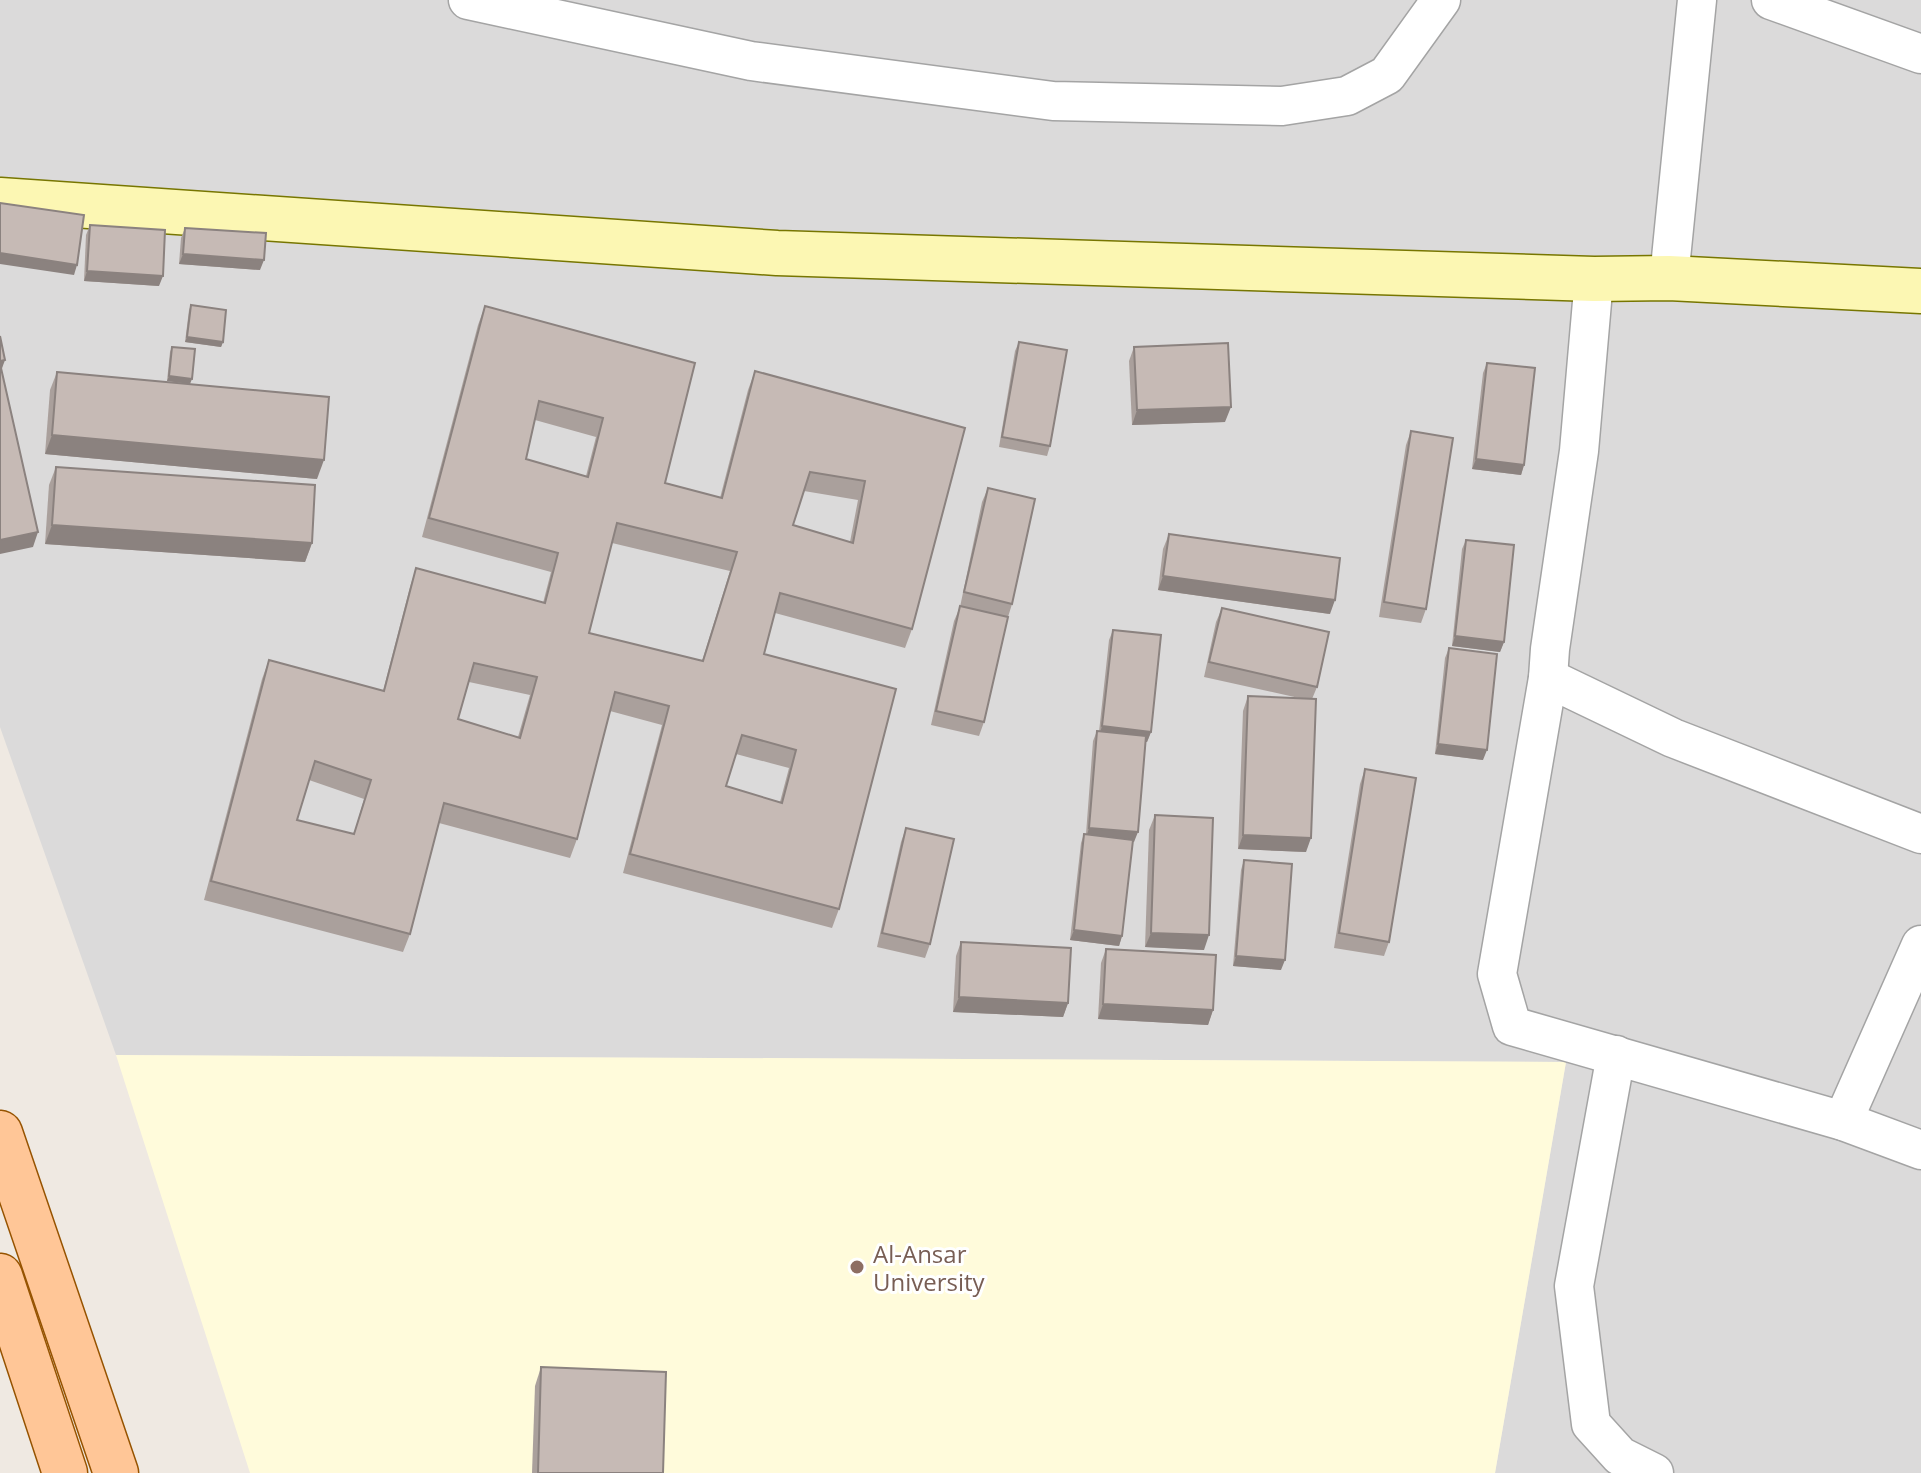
<svg xmlns="http://www.w3.org/2000/svg" width="1921" height="1473" font-family="'Open Sans',sans-serif">
<rect width="100%" height="100%" fill="#efe9e2"/>
<path fill="#dbdada" d="M0 0H1921V1473H1495L1566 1062 116 1055 0 727Z"/>
<path fill="#fffbdb" d="M116 1055 1566 1062 1495 1473H250Z"/>
<g fill="none" stroke-linecap="round" stroke-linejoin="round">
<defs>
<g id="street">
<path d="M468 0 751 61 1053 101 1282 106 1347 96 1387 75 1441 0"/>
<path d="M1771 0 1921 54"/>
<path d="M1669 278 1697 0"/>
<path d="M1594 279 1579 451 1550 649 1548 678 1497 974 1512 1026 1843 1121 1921 1150"/>
<path d="M1548 678 1673 738 1921 834"/>
<path d="M1616 1055 1574 1286 1591 1424 1620 1456 1654 1473"/>
<path d="M1843 1121 1921 945"/>
</g>
<path id="secondary" d="M0 200 777 253 1594 279 1669 278 1921 291"/>
<g id="primary">
<path d="M0 1133 116 1473"/>
<path d="M0 1276 65 1473"/>
</g>
</defs>
<use href="#street" stroke="#a4a4a4" stroke-width="41"/>
<use href="#secondary" stroke="#777601" stroke-width="47"/>
<use href="#primary" stroke="#965300" stroke-width="47"/>
<use href="#street" stroke="#fff" stroke-width="38"/>
<use href="#secondary" stroke="#fcf7b3" stroke-width="44"/>
<use href="#primary" stroke="#ffc697" stroke-width="44"/>
</g>
<g fill="#aaa09c" fill-rule="evenodd">
<path d="M90 225 159 286 84 281 86 235Z"/>
<path d="M185 228 260 270 179 264 181 238Z"/>
<path d="M191 305 223 342 221 347 185 342 189 310Z"/>
<path d="M485 306 695 363 665 483 720 498 748 390 755 371 965 428 912 629 905 648 775 613 764 654 896 689 839 909 832 928 623 873 662 725 610 711 577 839 570 858 439 823 410 934 403 952 204 900 262 679 269 660 383 691 410 587 416 568 543 603 551 572 422 537 478 325ZM535 420 596 437 586 476 526 459ZM804 491 858 500 850 542 793 525ZM612 543 730 571 702 661 589 633ZM469 682 530 695 518 737 458 719ZM736 754 789 768 780 802 726 786ZM309 780 364 799 354 834 297 820Z"/>
<path d="M1019 342 1050 446 1047 456 999 447 1015 351Z"/>
<path d="M172 347 190 384 167 381 170 352Z"/>
<path d="M1134 347 1225 422 1132 425 1129 361Z"/>
<path d="M1487 363 1524 465 1521 475 1472 469 1483 373Z"/>
<path d="M57 372 317 479 45 454 50 390Z"/>
<path d="M1411 431 1426 609 1421 623 1379 617 1406 445Z"/>
<path d="M56 467 312 543 305 562 45 544 49 485Z"/>
<path d="M988 488 1012 604 1008 617 984 722 979 736 931 725 954 621 960 607 982 502Z"/>
<path d="M1169 534 1330 614 1158 590 1163 549Z"/>
<path d="M1466 540 1504 642 1500 652 1452 646 1462 549Z"/>
<path d="M1222 608 1317 687 1312 699 1306 852 1238 849 1243 711 1248 696 1299 698 1204 677 1216 622Z"/>
<path d="M1113 630 1151 732 1147 742H1146L1134 842H1133L1122 936 1119 946 1070 940 1081 843 1084 834H1086L1093 741 1097 731 1099 732 1109 640Z"/>
<path d="M1449 648 1483 760 1435 754 1445 658Z"/>
<path d="M1365 769 1389 942 1384 956 1334 948 1360 784Z"/>
<path d="M1155 815 1204 950 1145 947 1149 830Z"/>
<path d="M906 828 930 944 925 958 877 947 901 842Z"/>
<path d="M1244 860 1281 970 1233 966 1241 870Z"/>
<path d="M961 942 1068 1003 1063 1017 953 1012 956 956Z"/>
<path d="M1106 949 1213 1010 1208 1025 1098 1019 1101 963Z"/>
<path d="M541 1367 663 1473H532L535 1386Z"/>
</g>
<g fill="#8b827f">
<path d="M0 253 77 265 74 275 0 264Z"/>
<path d="M183 254 264 260 260 270 179 264Z"/>
<path d="M87 271 163 276 159 286 84 281Z"/>
<path d="M187 337 223 342 221 347 185 342Z"/>
<path d="M5 360 0 374V361Z"/>
<path d="M169 376 192 379 190 384 167 381Z"/>
<path d="M1231 407 1225 422 1132 425 1137 410Z"/>
<path d="M52 435 324 460 317 479 45 454Z"/>
<path d="M1476 459 1524 465 1521 475 1472 469Z"/>
<path d="M52 525 312 543 305 562 45 544Z"/>
<path d="M38 532 33 547 0 554V540Z"/>
<path d="M1163 576 1335 600 1330 614 1158 590Z"/>
<path d="M1455 636 1504 642 1500 652 1452 646Z"/>
<path d="M1102 726 1151 732 1147 742 1099 736Z"/>
<path d="M1438 744 1487 750 1483 760 1435 754Z"/>
<path d="M1089 828 1138 832 1134 842 1086 838Z"/>
<path d="M1243 835 1311 838 1306 852 1238 849Z"/>
<path d="M1074 930 1122 936 1119 946 1070 940Z"/>
<path d="M1151 933 1209 935 1204 950 1145 947Z"/>
<path d="M1236 956 1285 960 1281 970 1233 966Z"/>
<path d="M959 997 1068 1003 1063 1017 953 1012Z"/>
<path d="M1103 1004 1213 1010 1208 1025 1098 1019Z"/>
</g>
<g fill="#c6bab5" stroke="#8b827f" stroke-width="2" fill-rule="evenodd">
<path d="M0 203 84 215 77 265 0 253Z"/>
<path d="M90 225 165 230 163 276 87 271Z"/>
<path d="M185 228 266 233 264 260 183 254Z"/>
<path d="M191 305 226 310 223 342 187 337Z"/>
<path d="M485 306 695 363 665 483 722 498 755 371 965 428 912 629 780 593 764 654 896 689 839 909 630 854 669 706 615 692 577 839 444 803 410 934 211 881 269 660 384 691 416 568 545 603 558 553 429 518ZM539 401 603 418 588 477 526 459ZM810 472 865 481 853 543 793 525ZM617 523 737 552 703 661 589 633ZM474 663 537 677 520 738 458 719ZM742 735 796 750 782 803 726 786ZM315 761 371 780 354 834 297 820Z"/>
<path d="M0 336 5 360 0 361Z"/>
<path d="M1019 342 1067 350 1050 446 1002 437Z"/>
<path d="M1228 343 1231 407 1137 410 1134 347Z"/>
<path d="M172 347 195 349 192 379 169 376Z"/>
<path d="M1487 363 1535 368 1524 465 1476 459Z"/>
<path d="M1 368 38 532 0 540V369Z"/>
<path d="M57 372 329 397 324 460 52 435Z"/>
<path d="M1411 431 1453 438 1426 609 1384 602Z"/>
<path d="M56 467 315 485 312 543 52 525Z"/>
<path d="M988 488 1035 499 1012 604 964 592Z"/>
<path d="M1169 534 1340 558 1335 600 1163 576Z"/>
<path d="M1466 540 1514 545 1504 642 1455 636Z"/>
<path d="M960 606 1008 617 984 722 936 711Z"/>
<path d="M1222 608 1329 632 1317 687 1209 662Z"/>
<path d="M1113 630 1161 635 1151 732 1102 726Z"/>
<path d="M1449 648 1497 654 1487 750 1438 744Z"/>
<path d="M1248 696 1316 699 1311 838 1243 835Z"/>
<path d="M1097 731 1146 736 1138 832 1089 828Z"/>
<path d="M1365 769 1416 778 1389 942 1339 933Z"/>
<path d="M1155 815 1213 818 1209 935 1151 933Z"/>
<path d="M906 828 954 839 930 944 882 933Z"/>
<path d="M1084 834 1133 840 1122 936 1074 930Z"/>
<path d="M1244 860 1292 864 1285 960 1236 956Z"/>
<path d="M961 942 1071 948 1068 1003 959 997Z"/>
<path d="M1106 949 1216 955 1213 1010 1103 1004Z"/>
<path d="M541 1367 666 1372 663 1473H538Z"/>
</g>
<circle fill="#8d6e63" stroke="#fff" stroke-width="3" cx="857" cy="1267" r="8"/>
<g text-anchor="middle" dominant-baseline="central" stroke-width="6" stroke-linejoin="round" paint-order="stroke">
<g font-size="24" fill="#785e54" stroke="#fff" text-anchor="start">
<text x="873" y="1253">Al-Ansar<tspan x="873" dy="28">University</tspan></text>
</g>
</g>
</svg>
